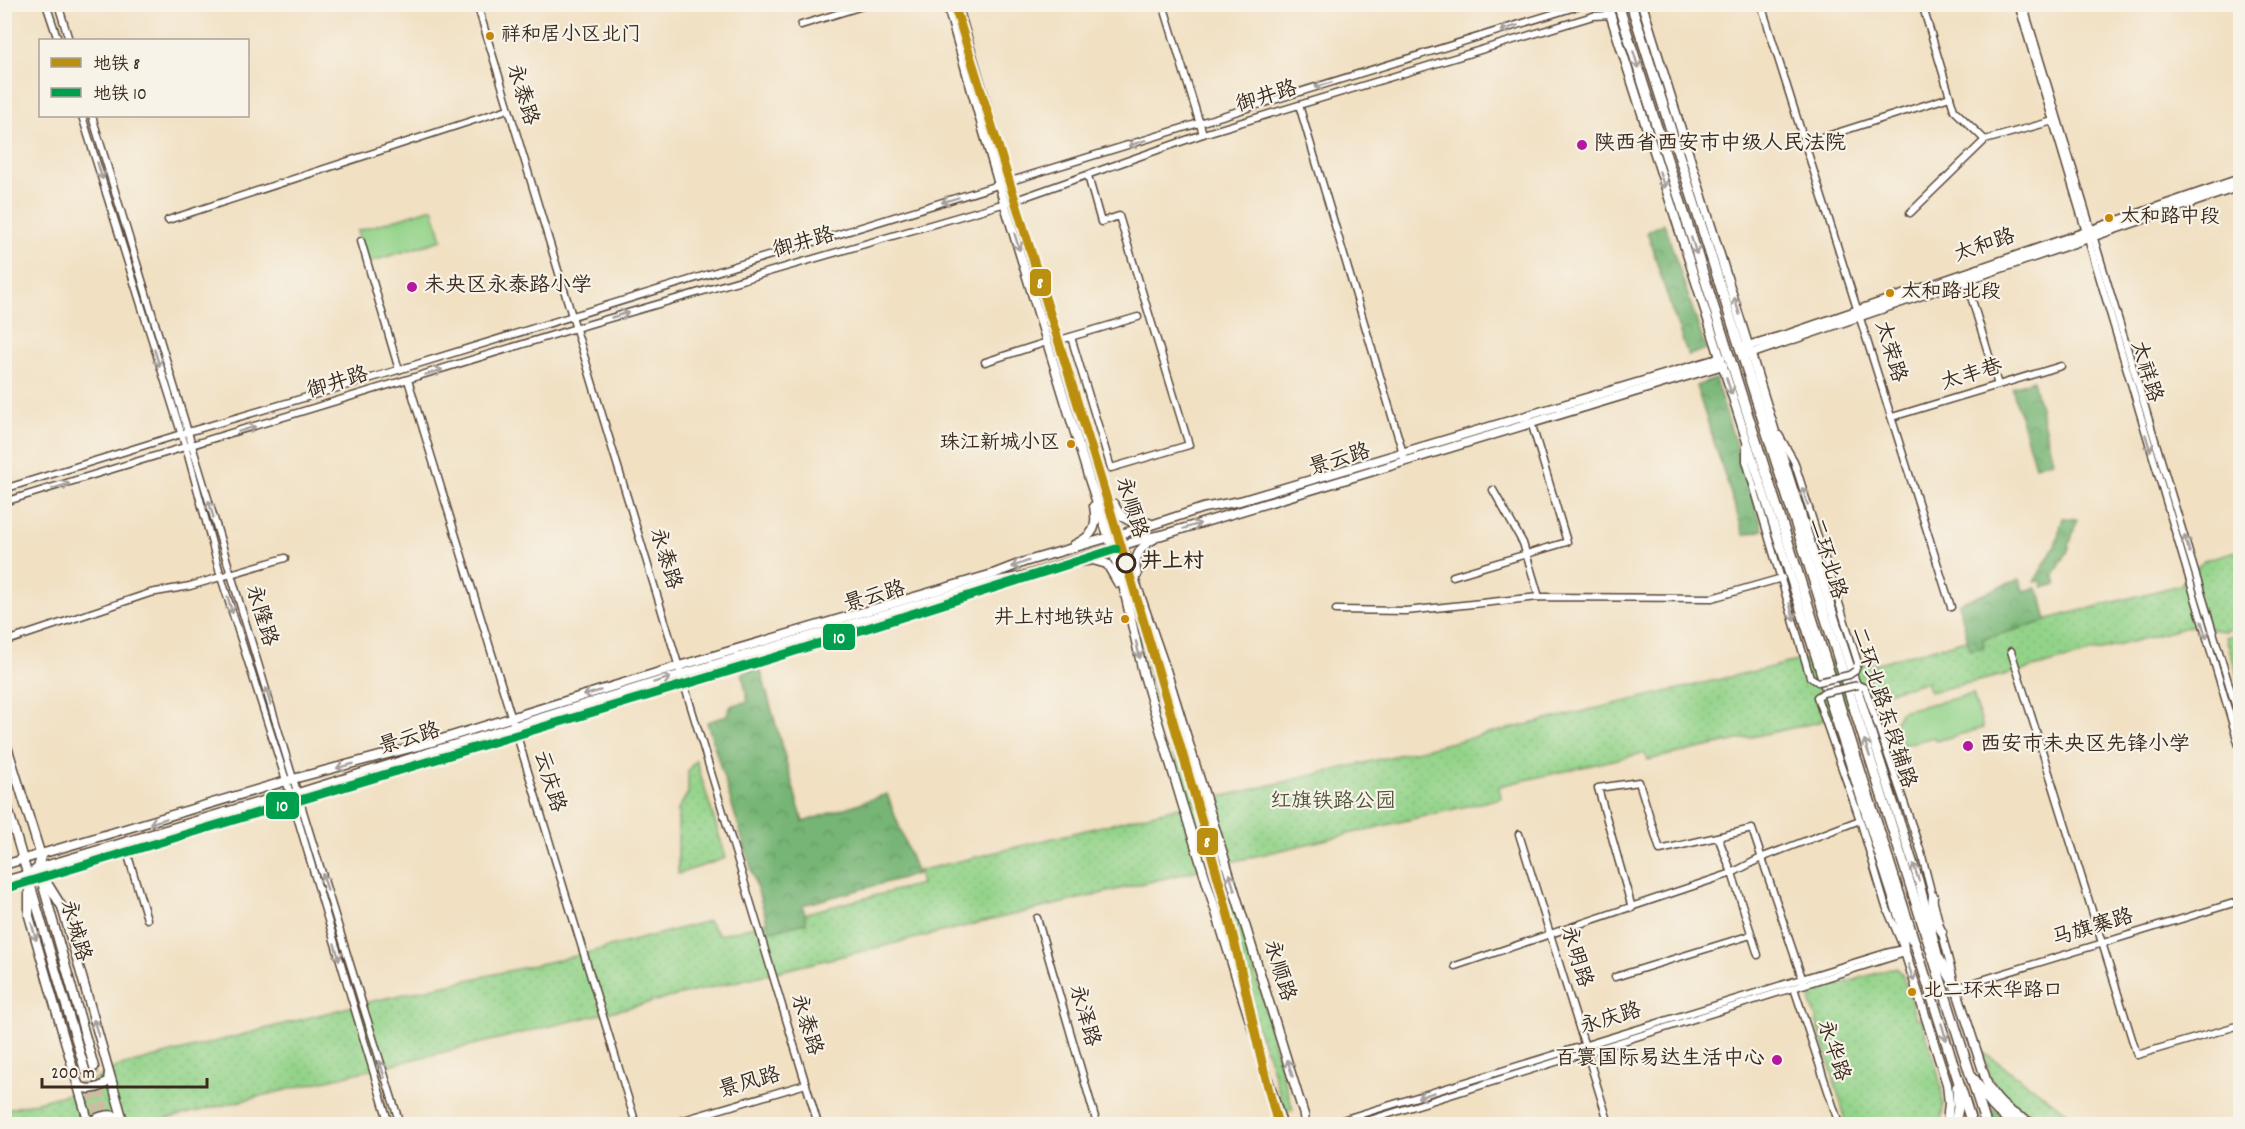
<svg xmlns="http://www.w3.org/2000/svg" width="2245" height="1129" font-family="Dekko,'LXGW WenKai TC',sans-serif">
<defs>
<pattern id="grass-dots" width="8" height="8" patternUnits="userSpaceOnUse" patternTransform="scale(1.5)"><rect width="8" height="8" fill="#93d389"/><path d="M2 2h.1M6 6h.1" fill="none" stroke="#80b576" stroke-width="1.8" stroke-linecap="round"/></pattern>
<pattern id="forest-crowns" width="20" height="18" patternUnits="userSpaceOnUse" patternTransform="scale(1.5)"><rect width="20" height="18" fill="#76b575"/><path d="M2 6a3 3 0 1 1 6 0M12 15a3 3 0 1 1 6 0" fill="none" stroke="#62935f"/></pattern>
</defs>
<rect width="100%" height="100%" fill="#f7f3e8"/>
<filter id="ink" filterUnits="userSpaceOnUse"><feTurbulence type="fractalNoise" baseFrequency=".0167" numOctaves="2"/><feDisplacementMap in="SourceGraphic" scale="12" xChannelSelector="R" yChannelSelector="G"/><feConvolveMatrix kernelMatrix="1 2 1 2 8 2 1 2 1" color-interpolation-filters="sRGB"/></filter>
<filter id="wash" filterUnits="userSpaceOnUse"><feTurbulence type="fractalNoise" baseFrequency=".008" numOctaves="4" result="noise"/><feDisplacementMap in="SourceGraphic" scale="24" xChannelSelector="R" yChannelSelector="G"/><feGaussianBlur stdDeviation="1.35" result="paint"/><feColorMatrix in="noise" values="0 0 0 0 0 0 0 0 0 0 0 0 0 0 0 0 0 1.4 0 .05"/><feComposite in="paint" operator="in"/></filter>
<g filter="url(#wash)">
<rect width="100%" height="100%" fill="#f1e0c2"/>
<g fill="url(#grass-dots)" stroke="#677e54" stroke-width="1.5">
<path d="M2240 550V626L2224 631 2191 626 2022 671 1930 692 1926 682 1875 695 1819 722 1648 760 1644 753 1499 786 1501 798 1222 864 1265 1007 1274 1045 1293 1110 1285 1112 1269 1058 1251 1012 1207 868 145 1124H5V1110L72 1093 117 1067 373 1001 575 956 708 921 719 935 921 884 918 871 1188 805 1151 683 1127 584 1129 582 1165 678 1203 801 1801 660 1869 665 2180 585 2204 560Z"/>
<path d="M2240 633V684L2226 637Z"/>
<path d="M696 760 726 858 678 874V810L688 793V770Z"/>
<path d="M1896 967 1902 974 1916 1019 1921 1018C1930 1049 1949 1092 1941 1124H1847L1810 999 1816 992Z"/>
<path d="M1982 1052 1989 1056 2083 1124H2048L2020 1112 2009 1104 1995 1088Z"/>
</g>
<g fill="url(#forest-crowns)" stroke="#58704a" stroke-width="1.5">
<path d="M1664 223 1706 350 1688 355 1672 311 1647 232Z"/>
<path d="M1715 379 1763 530 1744 535 1696 386Z"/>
<path d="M2033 380 2053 461 2035 466 2012 388Z"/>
<path d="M2063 518 2077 519 2068 551 2054 575 2057 584 2043 588 2041 581 2034 582 2055 546Z"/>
<path d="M2020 579 2023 591 2036 588 2041 595 2047 621 1983 639 1984 647 1970 650 1959 603Z"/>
<path d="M760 668 803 822 887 794 917 874 803 905 806 923 770 931 707 722 726 716 731 706 748 701 742 673Z"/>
<path d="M1985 1102 2013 1124H1991Z"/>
</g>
<g fill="#93d389" stroke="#677e54" stroke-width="1.5">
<path d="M433 208 442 240 366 263 357 231Z"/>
<path d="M1973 694 1983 728 1936 741 1934 737 1902 745 1894 723 1901 711Z"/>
</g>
</g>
<g filter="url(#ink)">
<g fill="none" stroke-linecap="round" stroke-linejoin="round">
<g stroke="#cdbca1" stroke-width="8" stroke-dasharray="8 4" stroke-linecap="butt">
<path d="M94 1067 109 1124"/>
<path d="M85 1070 100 1124"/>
</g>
<defs>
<g id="minor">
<path d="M46 4 58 40"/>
<path d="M58 4 69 40"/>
<path d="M477 4 818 1124"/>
<path d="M1163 4 1203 134"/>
<path d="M1761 4 1951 607"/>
<path d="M1922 4 1954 110 1985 140"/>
<path d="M2018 4 2240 749"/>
<path d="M2023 4 2240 721"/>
<path d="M801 25 869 4"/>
<path d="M1299 105 1403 453 1404 460"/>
<path d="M82 116 188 455 221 577 290 793 389 1124"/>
<path d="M92 116C195 452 294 789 400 1124"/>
<path d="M1805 143 1950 97"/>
<path d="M1910 213 1985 140 2053 121"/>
<path d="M168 220 508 109"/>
<path d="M361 241 399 370"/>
<path d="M1965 277 1998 385"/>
<path d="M1071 337 1111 468 1189 445 1119 216 1101 222 1088 176"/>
<path d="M1060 340 1138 317"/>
<path d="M985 362 1047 342"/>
<path d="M408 380 636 1124"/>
<path d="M1892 417 2061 366"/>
<path d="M1779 435 1794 461 1858 663 1855 671"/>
<path d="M1746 447V461L1810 677 1818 682"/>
<path d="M4 489 181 434 385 374 1585 4"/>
<path d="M1493 490 1523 543 1539 597"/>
<path d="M4 502 576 328 1016 200 1203 134 1593 16 1611 15"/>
<path d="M1453 576 1567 542 1531 422"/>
<path d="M1336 610 1406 611 1539 597 1712 598 1782 578"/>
<path d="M4 642 150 593 190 586 285 558"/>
<path d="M2011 651 2137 1055 2240 1025"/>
<path d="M1858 685 1865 688 1921 852 1956 988 2240 901"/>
<path d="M1519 834 1609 1124"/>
<path d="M1718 837 1732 873 1758 955"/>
<path d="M124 842 147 919"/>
<path d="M1632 908 1598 788 1639 782 1660 850 1752 829 1803 981"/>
<path d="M1037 918 1097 1124"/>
<path d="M1455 966 1732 873 1763 857 1860 820"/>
<path d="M1615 977 1751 935"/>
<path d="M1794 988 1839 1124"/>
<path d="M670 1124 806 1084"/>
<path d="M1329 1124 1886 953 1904 949 1885 904 1860 820 1817 697 1823 693"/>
<path d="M1357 1124 1905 953"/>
</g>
<g id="major">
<path d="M947 4 1004 202 1090 482 1109 538 1123 585 1143 672 1182 803 1282 1124"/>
<path d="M957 4 1010 183 1119 535 1166 670 1304 1115 1305 1124"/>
<path d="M1607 4 1901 923 1904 949 1947 1084 1949 1103 1947 1124"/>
<path d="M1642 4 1785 464 1919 882 1938 956 1956 988 1988 1086C1999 1106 2014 1115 2034 1124"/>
<path d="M1744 347 1789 334 2240 179"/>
<path d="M1747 355 2240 186"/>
<path d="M1114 504C1121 520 1132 524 1149 523"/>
<path d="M1074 545C1094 535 1098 528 1094 506"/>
<path d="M1080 562 1093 560 1107 564 1118 583"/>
<path d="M1137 575C1132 559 1140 546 1154 539"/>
<path d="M4 737 41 856 38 868 94 1067"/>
<path d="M4 795 85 1070"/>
<path d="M4 865 293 779 429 743 679 666 993 574 1024 562 1148 526 1203 508 1240 501 1721 358"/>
<path d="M44 878 62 907 124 1124"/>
<path d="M4 881 29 874 38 868 290 793H298L682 674 993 582 1024 576 1146 538 1162 535 1723 365"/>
<path d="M29 886V916L89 1124"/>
<path d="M1928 910 1942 932"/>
<path d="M1931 916 1933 896"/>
<path d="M77 1082C83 1093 100 1089 108 1081L109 1073"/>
<path d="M90 1124C97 1115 116 1111 123 1122"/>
</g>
<g id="highway">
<path d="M1618 4 1972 1124"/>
<path d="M1631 4 1986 1124"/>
<path d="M1899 902 1901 923 1912 939"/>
<path d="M1975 1080C1987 1100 1996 1115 2018 1124"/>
<path d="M1955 1124 1958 1108 1957 1087"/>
</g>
</defs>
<use href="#minor" stroke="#564537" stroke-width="9"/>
<use href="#major" stroke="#564537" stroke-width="11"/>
<use href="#highway" stroke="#564537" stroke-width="12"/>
<use href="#minor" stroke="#fff" stroke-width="6"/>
<use href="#major" stroke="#fff" stroke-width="8"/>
<use href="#highway" stroke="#fff" stroke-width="9"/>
<defs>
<g id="minor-bridge">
<path d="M1818 682 1849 675 1855 671"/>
<path d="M1823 693 1858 685"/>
</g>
</defs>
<use href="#minor-bridge" stroke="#564537" stroke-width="9" stroke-linecap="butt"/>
<use href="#minor-bridge" stroke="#fff" stroke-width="6"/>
<defs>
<path id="metro-1" d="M954 4C1045 297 1137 590 1220 885 1242 964 1255 1045 1278 1124"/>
<path id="metro-2" d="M4 889 776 657 1116 549"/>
</defs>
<use href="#metro-1" stroke="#f7f3e8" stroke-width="14"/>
<use href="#metro-2" stroke="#f7f3e8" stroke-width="14"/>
<use href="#metro-1" stroke="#bb8f10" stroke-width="9"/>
<use href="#metro-2" stroke="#009f4d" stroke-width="9"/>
</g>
<defs><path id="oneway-shaft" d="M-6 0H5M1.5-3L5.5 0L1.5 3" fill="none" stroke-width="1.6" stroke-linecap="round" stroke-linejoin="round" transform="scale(1.5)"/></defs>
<g stroke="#a79f9a">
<use href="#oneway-shaft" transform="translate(1509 28) rotate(163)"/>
<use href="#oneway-shaft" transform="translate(1636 60) rotate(73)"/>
<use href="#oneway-shaft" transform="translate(1323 85) rotate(163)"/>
<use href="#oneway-shaft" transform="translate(1137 143) rotate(162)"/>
<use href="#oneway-shaft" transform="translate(100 171) rotate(73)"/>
<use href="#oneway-shaft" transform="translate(1662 180) rotate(73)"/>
<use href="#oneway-shaft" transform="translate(950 200) rotate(163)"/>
<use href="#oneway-shaft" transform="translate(1017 242) rotate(73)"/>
<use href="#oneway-shaft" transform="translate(1694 246) rotate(72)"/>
<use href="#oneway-shaft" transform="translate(1737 306) rotate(-107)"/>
<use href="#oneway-shaft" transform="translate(620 315) rotate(-16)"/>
<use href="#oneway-shaft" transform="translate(157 358) rotate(73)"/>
<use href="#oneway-shaft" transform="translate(434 372) rotate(-17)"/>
<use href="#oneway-shaft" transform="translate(1729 386) rotate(72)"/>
<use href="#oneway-shaft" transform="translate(247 429) rotate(-17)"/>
<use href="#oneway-shaft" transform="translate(2148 443) rotate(73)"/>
<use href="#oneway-shaft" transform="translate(61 486) rotate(-17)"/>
<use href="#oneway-shaft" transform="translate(1805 496) rotate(-108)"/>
<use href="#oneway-shaft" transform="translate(211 509) rotate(-106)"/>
<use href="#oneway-shaft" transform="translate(1192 526) rotate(-17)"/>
<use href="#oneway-shaft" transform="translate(2187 544) rotate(-107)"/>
<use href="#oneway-shaft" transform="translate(1020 564) rotate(160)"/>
<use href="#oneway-shaft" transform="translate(230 605) rotate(73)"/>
<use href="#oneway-shaft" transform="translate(1792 612) rotate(74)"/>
<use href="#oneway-shaft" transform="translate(2204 630) rotate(73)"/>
<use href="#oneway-shaft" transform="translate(1138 650) rotate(77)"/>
<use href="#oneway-shaft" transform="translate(662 680) rotate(-17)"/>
<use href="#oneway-shaft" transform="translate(592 693) rotate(163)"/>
<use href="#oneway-shaft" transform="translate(268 696) rotate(-107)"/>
<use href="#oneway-shaft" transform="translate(1867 748) rotate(-108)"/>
<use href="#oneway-shaft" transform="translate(345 766) rotate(165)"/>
<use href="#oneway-shaft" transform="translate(158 821) rotate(163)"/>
<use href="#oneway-shaft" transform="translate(1916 872) rotate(-108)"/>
<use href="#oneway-shaft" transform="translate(325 882) rotate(-107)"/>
<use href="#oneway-shaft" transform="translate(1232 882) rotate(-107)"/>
<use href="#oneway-shaft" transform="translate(34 932) rotate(74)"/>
<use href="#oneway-shaft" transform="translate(337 952) rotate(73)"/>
<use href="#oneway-shaft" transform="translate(1911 973) rotate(72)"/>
<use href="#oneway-shaft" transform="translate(96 1028) rotate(-106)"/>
<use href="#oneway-shaft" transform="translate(1944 1032) rotate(73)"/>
<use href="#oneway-shaft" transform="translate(1290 1068) rotate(-107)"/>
<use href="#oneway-shaft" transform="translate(382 1069) rotate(-107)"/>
<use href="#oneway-shaft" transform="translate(1426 1095) rotate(163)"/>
</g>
</g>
<g fill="#c88708" stroke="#f7f3e8" stroke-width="2">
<circle cx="490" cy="36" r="5"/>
<circle cx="2109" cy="218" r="5"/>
<circle cx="1890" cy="293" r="5"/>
<circle cx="1071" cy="444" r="5"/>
<circle cx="1125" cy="619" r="5"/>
<circle cx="1912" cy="992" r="5"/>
</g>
<g fill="#b5179e" stroke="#f7f3e8" stroke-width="2">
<circle cx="1582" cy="145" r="6"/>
<circle cx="412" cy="287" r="6"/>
<circle cx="1968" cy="746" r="6"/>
<circle cx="1777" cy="1060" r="6"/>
</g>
<circle fill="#f7f3e8" stroke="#3b2a1e" stroke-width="3" cx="1126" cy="563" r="9"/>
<g text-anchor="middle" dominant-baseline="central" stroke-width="4.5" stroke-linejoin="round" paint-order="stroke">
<g font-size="20" fill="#3b2a1e" stroke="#f7f3e8" text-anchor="start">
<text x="501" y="36">祥和居小区北门</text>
<text x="2120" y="218">太和路中段</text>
<text x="1901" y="293">太和路北段</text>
<text x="1060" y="444" text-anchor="end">珠江新城小区</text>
<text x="1114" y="619" text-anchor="end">井上村地铁站</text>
<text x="1923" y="992">北二环太华路口</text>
</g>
<g font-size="21" fill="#3b2a1e" stroke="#f7f3e8">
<text transform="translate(521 95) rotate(73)">永泰路</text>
<text transform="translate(1267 98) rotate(-17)">御井路</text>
<text transform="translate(804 244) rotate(-16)">御井路</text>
<text transform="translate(1985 247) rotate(-19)">太和路</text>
<text transform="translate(1889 352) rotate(73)">太荣路</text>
<text transform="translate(2145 372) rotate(73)">太祥路</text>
<text transform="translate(1972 376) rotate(-17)">太丰巷</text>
<text transform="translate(338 384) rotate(-17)">御井路</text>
<text transform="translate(1340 461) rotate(-17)">景云路</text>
<text transform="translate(1130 508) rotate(73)">永顺路</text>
<text transform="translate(664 559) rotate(73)">永泰路</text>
<text transform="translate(1826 559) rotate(73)">二环北路</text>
<text transform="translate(875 598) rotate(-16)">景云路</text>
<text transform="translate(260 616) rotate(73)">永隆路</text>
<text transform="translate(1882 708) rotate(72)">二环北路东段辅路</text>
<text transform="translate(410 740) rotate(-17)">景云路</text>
<text transform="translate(548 782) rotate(73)">云庆路</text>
<text transform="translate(2093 929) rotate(-17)">马旗寨路</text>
<text transform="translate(74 931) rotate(74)">永城路</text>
<text transform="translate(1575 957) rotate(73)">永明路</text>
<text transform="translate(1278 971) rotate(73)">永顺路</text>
<text transform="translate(1083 1016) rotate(74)">永泽路</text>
<text transform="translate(1611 1020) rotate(-17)">永庆路</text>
<text transform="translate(805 1025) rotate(73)">永泰路</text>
<text transform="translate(1832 1051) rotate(72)">永华路</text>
<text transform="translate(750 1084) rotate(-16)">景风路</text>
</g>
<g font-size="21" fill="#3b2a1e" stroke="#f7f3e8" text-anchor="start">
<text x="1594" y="145">陕西省西安市中级人民法院</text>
<text x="424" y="287">未央区永泰路小学</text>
<text x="1980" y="746">西安市未央区先锋小学</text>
<text x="1765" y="1060" text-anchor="end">百寰国际易达生活中心</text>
</g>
<g font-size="21" font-weight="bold" fill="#3b2a1e" stroke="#f7f3e8" text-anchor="start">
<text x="1141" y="563">井上村</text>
</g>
<g font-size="21" fill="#515439" stroke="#f7f3e8">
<text x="1333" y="803">红旗铁路公园</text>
</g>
</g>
<g stroke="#f7f3e8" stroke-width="2">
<rect x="1029" y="268" width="23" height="29" rx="6" fill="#bb8f10"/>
<rect x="822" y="623" width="34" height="28" rx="6" fill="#009f4d"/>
<rect x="265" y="791" width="35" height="29" rx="6" fill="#009f4d"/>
<rect x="1196" y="827" width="23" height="29" rx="6" fill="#bb8f10"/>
</g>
<g font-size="16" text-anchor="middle" font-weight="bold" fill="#fff">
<text x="1040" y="288">8</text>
<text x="839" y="643">10</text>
<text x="282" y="811">10</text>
<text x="1207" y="847">8</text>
</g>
<rect width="2245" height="1129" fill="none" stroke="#f7f3e8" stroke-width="24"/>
<rect x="39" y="39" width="210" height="78" fill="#f7f3e8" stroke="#aca397" stroke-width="1.5"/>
<rect x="51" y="58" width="30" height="9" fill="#bb8f10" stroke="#aca397" stroke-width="1.5"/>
<text x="93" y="69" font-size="18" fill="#3b2a1e">地铁 8</text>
<rect x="51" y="88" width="30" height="9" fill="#009f4d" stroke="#aca397" stroke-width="1.5"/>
<text x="93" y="99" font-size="18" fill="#3b2a1e">地铁 10</text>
<path d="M42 1078v9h165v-9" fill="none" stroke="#3b2a1e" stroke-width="3"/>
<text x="51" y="1078" font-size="18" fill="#3b2a1e" stroke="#f7f3e8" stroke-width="4.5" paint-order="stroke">200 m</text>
</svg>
